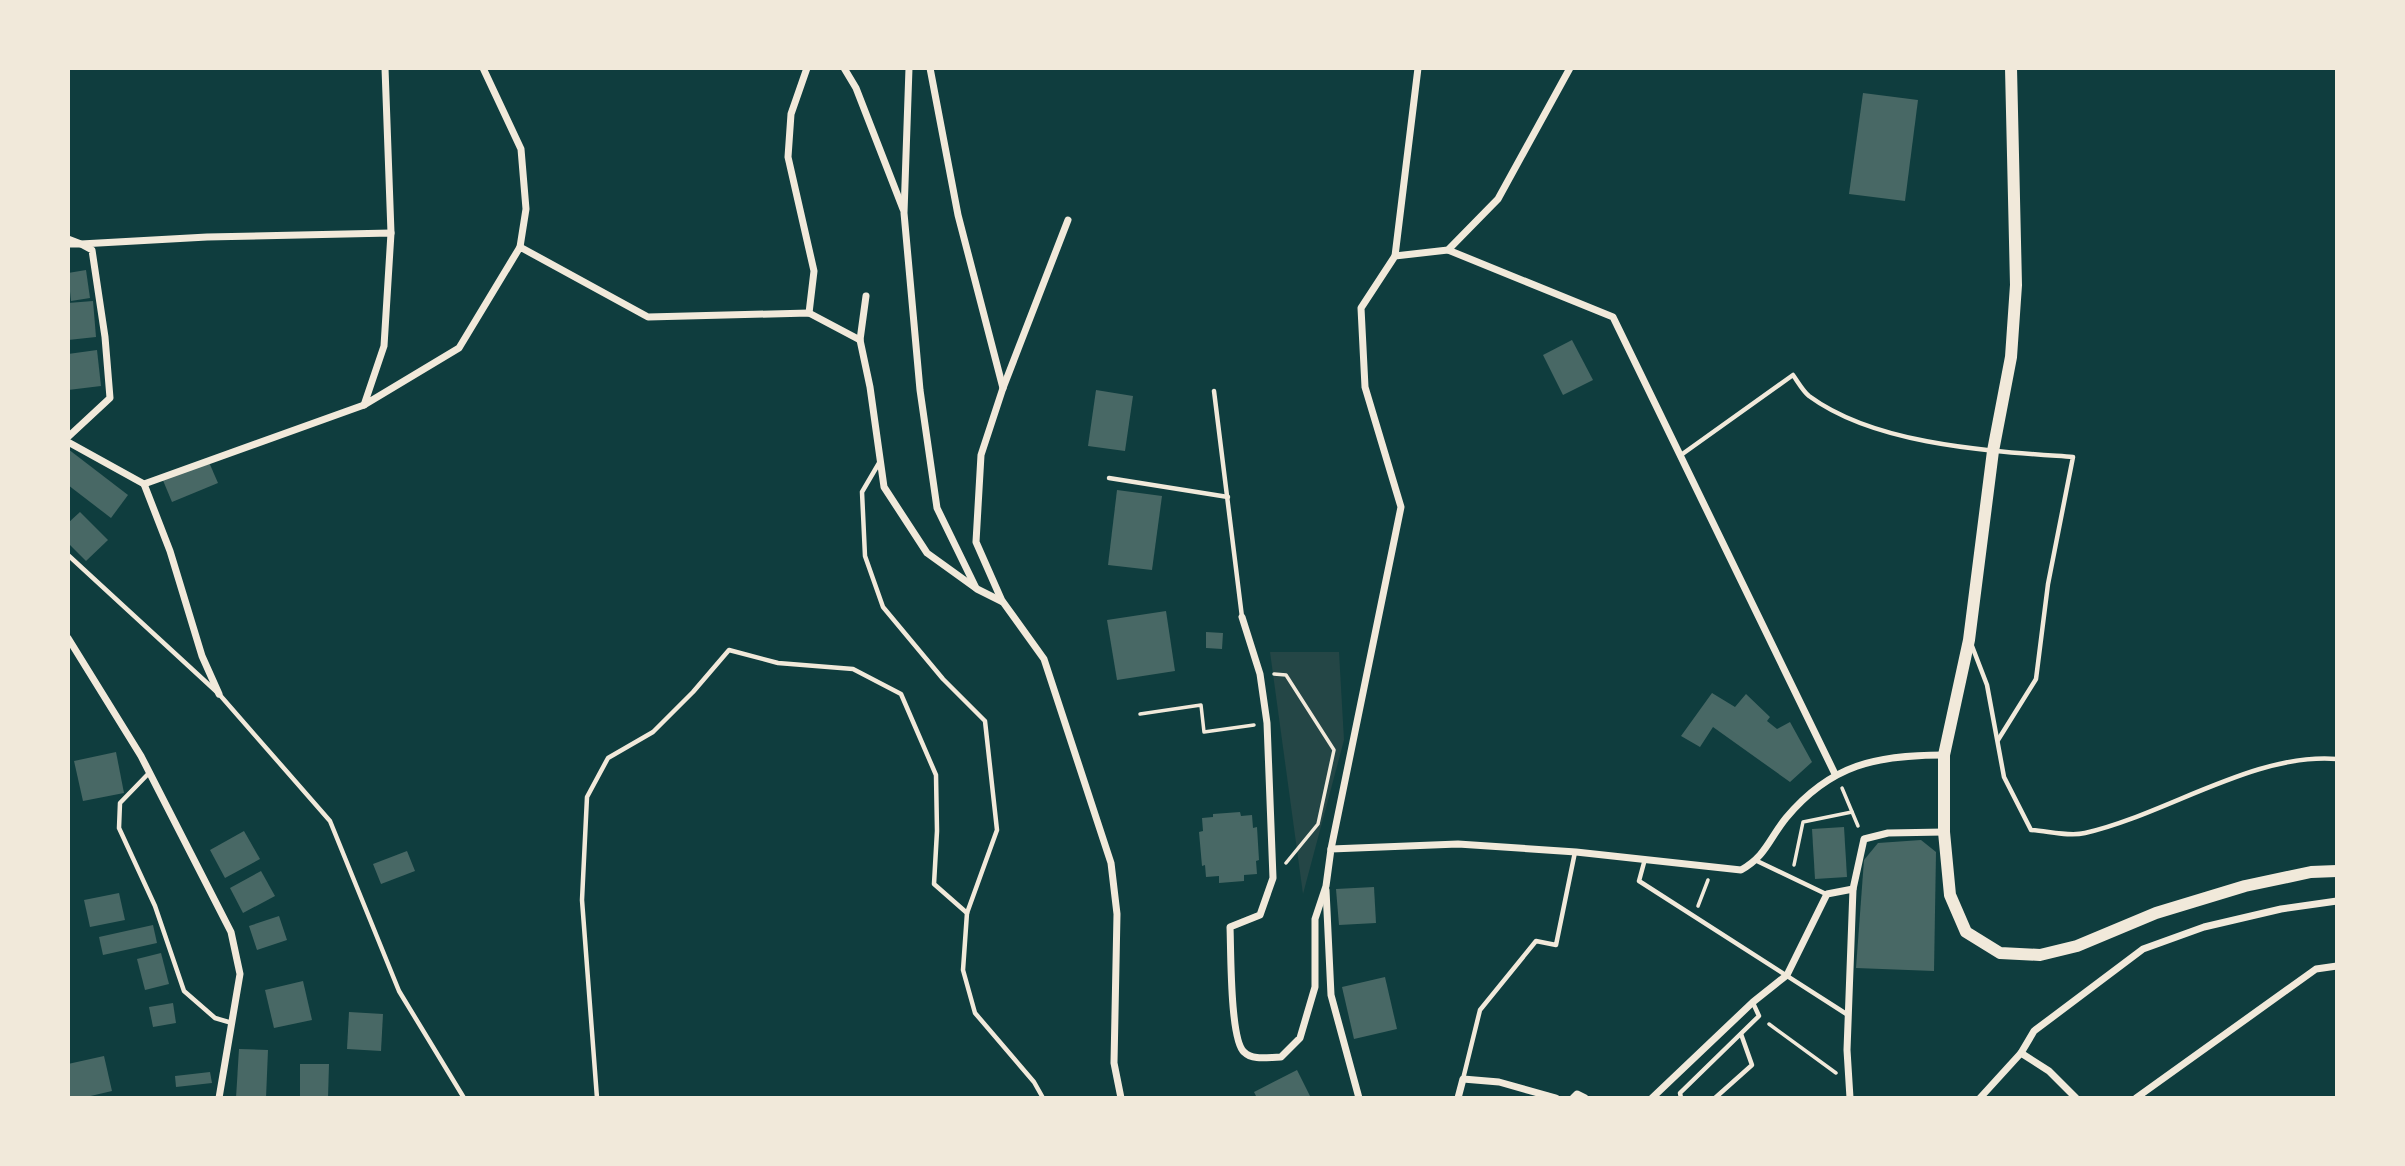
<svg xmlns="http://www.w3.org/2000/svg" width="2405" height="1166" font-family="Ubuntu,sans-serif">
<rect width="100%" height="100%" fill="#0f3d3e"/>
<path fill="#244646" d="M1270 652H1339L1344 740 1303 894Z"/>
<g fill="#486865">
<path d="M1863 93 1918 100 1905 201 1849 194Z"/>
<path d="M86 270 90 298 71 301 68 273Z"/>
<path d="M93 301 96 337 68 340V303Z"/>
<path d="M1572 340 1593 380 1563 395 1543 355Z"/>
<path d="M97 350 101 386 68 390V354Z"/>
<path d="M1096 390 1133 396 1125 451 1088 446Z"/>
<path d="M68 449 128 495 111 518 68 485Z"/>
<path d="M208 460 218 483 172 502 162 478Z"/>
<path d="M1117 490 1162 496 1152 570 1108 565Z"/>
<path d="M80 512 108 540 86 561 68 543V523Z"/>
<path d="M1166 611 1175 671 1117 680 1107 620Z"/>
<path d="M1206 632 1223 633 1222 649 1206 648Z"/>
<path d="M1712 693 1735 707 1746 694 1770 717 1767 721 1777 729 1790 722 1812 762 1790 782 1713 727 1700 747 1681 736Z"/>
<path d="M116 752 124 793 83 801 74 761Z"/>
<path d="M1240 812 1241 816 1252 815 1253 828 1257 827 1259 860 1256 861 1257 874 1244 875V881L1219 883V876L1206 877 1205 865 1202 866 1199 832 1203 831 1202 818 1213 817V814Z"/>
<path d="M1844 827 1847 877 1815 879 1812 829Z"/>
<path d="M244 831 260 859 225 878 210 850Z"/>
<path d="M1921 840 1936 852 1934 971 1856 968 1864 860 1878 843Z"/>
<path d="M407 851 415 871 381 884 373 864Z"/>
<path d="M261 871 275 896 243 913 230 888Z"/>
<path d="M1374 887 1376 923 1339 925 1336 889Z"/>
<path d="M119 893 125 920 90 927 84 900Z"/>
<path d="M279 916 287 940 257 950 249 926Z"/>
<path d="M153 925 157 943 103 955 99 937Z"/>
<path d="M161 953 169 984 145 990 137 959Z"/>
<path d="M1385 977 1397 1029 1354 1039 1342 987Z"/>
<path d="M303 981 312 1020 274 1028 265 990Z"/>
<path d="M173 1003 176 1023 153 1027 149 1007Z"/>
<path d="M349 1012 383 1014 381 1051 347 1049Z"/>
<path d="M239 1049 268 1050 266 1098H236Z"/>
<path d="M104 1056 112 1091 82 1098H68V1064Z"/>
<path d="M300 1064H329L328 1098H300Z"/>
<path d="M1297 1070 1311 1098H1257L1254 1092Z"/>
<path d="M210 1072 212 1083 176 1087 175 1076Z"/>
</g>
<g fill="none" stroke-linecap="round" stroke-linejoin="round">
<g stroke="#f1e9da" stroke-width="3.5">
<path d="M1274 674 1286 675 1334 750 1318 824 1286 863"/>
<path d="M1140 714 1201 705 1204 732 1254 725"/>
<path d="M1842 788 1858 826"/>
<path d="M1794 865 1803 822 1852 812"/>
<path d="M1698 906 1708 880"/>
<path d="M1769 1024 1836 1073"/>
</g>
<g stroke="#f1e9da" stroke-width="4.5">
<path d="M1214 391 1242 617"/>
<path d="M1681 455 1793 375C1798 382 1803 391 1809 396 1877 446 1992 451 2073 457L2048 584 2036 679 1998 740"/>
<path d="M879 463 862 492 865 556 883 607 943 679 985 721 997 830 967 913 963 970 975 1013 1034 1082 1043 1098"/>
<path d="M1109 478 1228 497"/>
<path d="M68 555 219 694 330 821 399 991 464 1098"/>
<path d="M1972 646 1987 685 2004 777 2031 830C2048 831 2069 837 2085 833 2165 815 2255 752 2337 759"/>
<path d="M149 773 120 803 119 828 155 906 184 991 215 1018 232 1023"/>
<path d="M1645 859 1639 881 1848 1015"/>
<path d="M1757 861 1826 894"/>
<path d="M1463 1079 1480 1010 1536 941 1556 945 1575 852"/>
<path d="M597 1098 582 900 587 797 608 758 653 732 693 692 729 650 778 663 853 669 901 694 936 775 937 831 934 884 967 913"/>
<path d="M1681 1098 1680 1093 1759 1016 1753 1003"/>
<path d="M1715 1098 1752 1065 1741 1034"/>
</g>
<g stroke="#f1e9da" stroke-width="7">
<path d="M385 68 391 233"/>
<path d="M483 68 521 149 526 209 520 247"/>
<path d="M807 68 791 114 788 157 814 271 809 313"/>
<path d="M844 68 856 88 903 209"/>
<path d="M909 68 904 213 920 390 937 508 976 588"/>
<path d="M930 68 958 215 1003 388"/>
<path d="M68 239 81 244 207 237 391 233 384 346 364 405 459 348 520 247 648 317 809 313 860 340"/>
<path d="M68 244H81L92 250 105 337 110 398 68 437"/>
<path d="M1448 250 1613 317 1835 774"/>
<path d="M1395 256 1418 68"/>
<path d="M866 296 860 340 870 387 884 487 927 553 977 589 1003 602 1044 659 1111 863 1117 914 1114 1063 1121 1098"/>
<path d="M68 442 144 484 170 551 202 656 219 694"/>
<path d="M144 484 364 405"/>
<path d="M1002 601 976 542 981 455 1003 388 1068 220"/>
<path d="M1242 617 1260 674 1267 723 1273 878 1260 915 1230 927C1231 950 1230 1040 1244 1052 1253 1061 1269 1057 1281 1057L1300 1038 1315 987V919L1326 886 1331 849 1458 844 1576 852 1741 870C1766 856 1769 839 1786 818 1831 764 1877 755 1944 755"/>
<path d="M68 638 141 756 231 932 240 974 219 1098"/>
<path d="M1331 849 1401 507 1365 387 1361 308 1395 256 1448 250 1498 199 1570 68"/>
<path d="M1326 890 1331 995 1359 1098"/>
<path d="M2021 1053 2034 1031 2143 949 2204 927 2281 909 2337 901"/>
<path d="M1458 1098 1463 1079 1499 1082 1556 1098"/>
<path d="M1573 1098 1577 1094 1585 1098"/>
<path d="M1652 1098 1753 1002 1787 975 1827 894 1853 889 1864 839 1888 833 1944 832"/>
<path d="M1850 1098 1847 1050 1853 889"/>
<path d="M1980 1098 2021 1053 2049 1071 2076 1098"/>
<path d="M2136 1098 2316 969 2337 966"/>
</g>
<path stroke="#f1e9da" stroke-width="12" d="M2011 68 2016 285 2011 357 1993 451 1969 640 1944 755V832L1950 895 1966 932 2000 953 2040 955 2077 946 2156 913 2245 886 2311 872 2337 871"/>
</g>
<rect width="2405" height="1166" fill="none" stroke="#f1e9da" stroke-width="140"/>
</svg>
